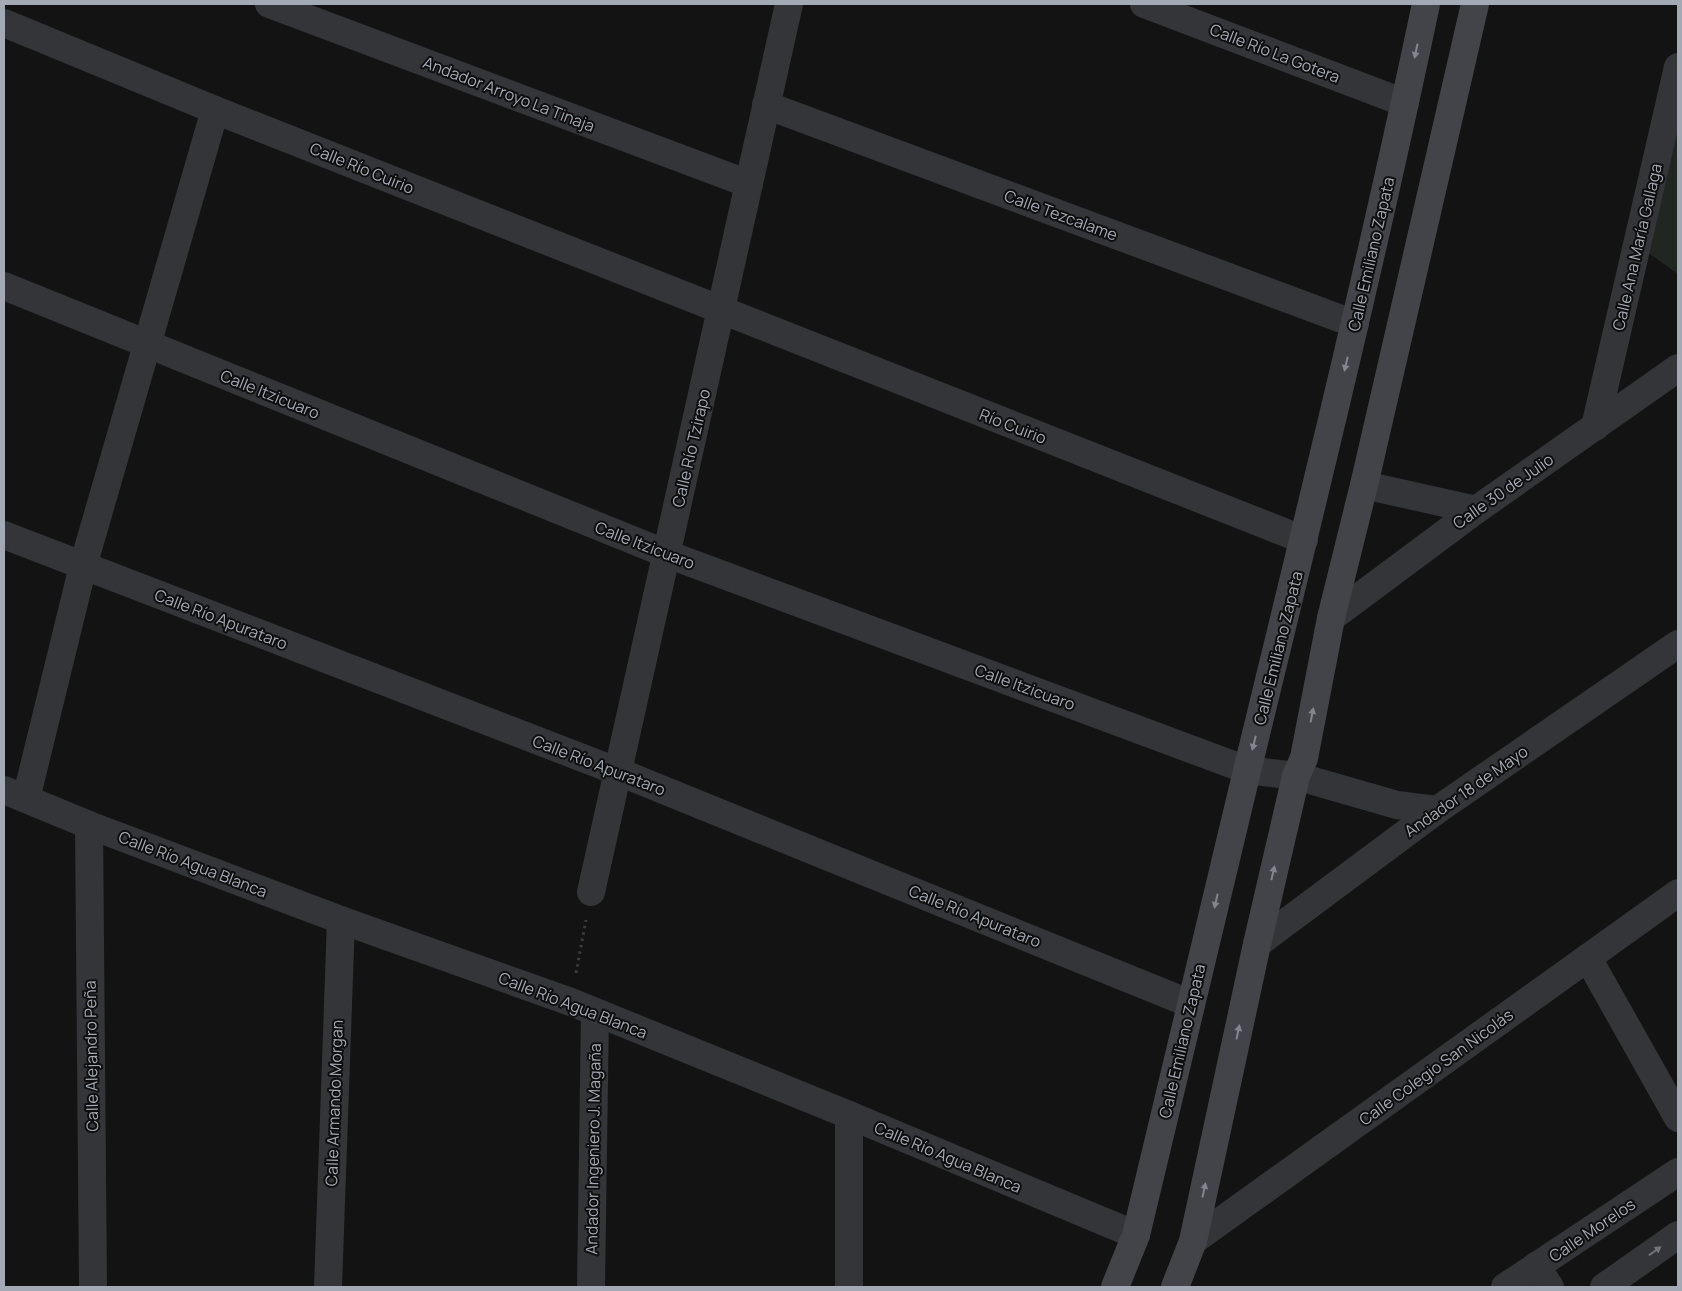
<svg xmlns="http://www.w3.org/2000/svg" width="1682" height="1291" font-family="Manrope,sans-serif">
<rect width="100%" height="100%" fill="#131314"/>
<path fill="#1f2720" d="M1678 110V274L1643 249Z"/>
<g fill="none" stroke-linecap="round" stroke-linejoin="round">
<path stroke="#3a3c40" stroke-width="3" stroke-dasharray="2.5 4" stroke-linecap="butt" d="M576 973 586 920"/>
<g stroke="#343539" stroke-width="28">
<path d="M269 4 749 184"/>
<path d="M1144 4 1405 103"/>
<path d="M4 23 215 110 1304 540"/>
<path d="M766 105 1355 324"/>
<path d="M4 286 667 554 1247 770 1296 776 1397 805 1437 810"/>
<path d="M1595 427 1678 67"/>
<path d="M1364 485 1476 510"/>
<path d="M4 535 619 772 1191 1004"/>
<path d="M1331 618 1476 510 1678 368"/>
<path d="M4 790 89 825 341 920 571 1002 849 1115 1136 1235"/>
<path d="M26 799 83 566 215 110"/>
<path d="M89 825 93 1287"/>
<path d="M591 892 789 4"/>
<path d="M1257 944 1437 810 1678 644"/>
<path d="M1588 958 1678 1118"/>
<path d="M1193 1241 1678 893"/>
<path d="M1536 1266 1550 1287"/>
<path d="M328 1287 341 920"/>
<path d="M591 1287 595 1012"/>
<path d="M849 1287V1115"/>
<path d="M1505 1287 1678 1172"/>
<path d="M1604 1287 1678 1235"/>
</g>
<g stroke="#424449" stroke-width="28">
<path d="M1115 1287 1136 1235C1173 1081 1209 926 1247 771 1309 516 1372 261 1426 4"/>
<path d="M1175 1287 1193 1241 1257 944 1296 776 1304 758 1331 618 1364 485 1475 4"/>
</g>
</g>
<defs><path id="oneway-solid" d="M-6-.8H1V-3.2L6.5 0L1 3.2V.8H-6Z" transform="scale(1.25)"/></defs>
<g fill="#82868f">
<use href="#oneway-solid" transform="translate(1416 51) rotate(102)"/>
<use href="#oneway-solid" transform="translate(1346 364) rotate(103)"/>
<use href="#oneway-solid" transform="translate(1312 715) rotate(-79)"/>
<use href="#oneway-solid" transform="translate(1254 743) rotate(104)"/>
<use href="#oneway-solid" transform="translate(1273 873) rotate(-77)"/>
<use href="#oneway-solid" transform="translate(1216 901) rotate(103)"/>
<use href="#oneway-solid" transform="translate(1238 1032) rotate(-78)"/>
<use href="#oneway-solid" transform="translate(1204 1190) rotate(-78)"/>
</g>
<use fill="#72757d" href="#oneway-solid" transform="translate(1655 1251) rotate(-35)"/>
<g text-anchor="middle" dominant-baseline="central" stroke-width="4" stroke-linejoin="round" paint-order="stroke">
<g font-size="16" fill="#a4aab5" stroke="#0e0e0f">
<text transform="translate(1275 53) rotate(21)">Calle Río La Gotera</text>
<text transform="translate(509 94) rotate(21)">Andador Arroyo La Tinaja</text>
<text transform="translate(362 168) rotate(22)">Calle Río Cuirio</text>
<text transform="translate(1061 215) rotate(20)">Calle Tezcalame</text>
<text transform="translate(1637 247) rotate(-77)">Calle Ana María Gallaga</text>
<text transform="translate(1371 254) rotate(-77)">Calle Emiliano Zapata</text>
<text transform="translate(270 394) rotate(22)">Calle Itzicuaro</text>
<text transform="translate(1013 426) rotate(21)">Río Cuirio</text>
<text transform="translate(691 448) rotate(-77)">Calle Río Tzirapo</text>
<text transform="translate(1503 491) rotate(-35)">Calle 30 de Julio</text>
<text transform="translate(645 545) rotate(21)">Calle Itzicuaro</text>
<text transform="translate(221 619) rotate(21)">Calle Río Apurataro</text>
<text transform="translate(1278 648) rotate(-76)">Calle Emiliano Zapata</text>
<text transform="translate(1025 687) rotate(20)">Calle Itzicuaro</text>
<text transform="translate(599 765) rotate(21)">Calle Río Apurataro</text>
<text transform="translate(1466 791) rotate(-35)">Andador 18 de Mayo</text>
<text transform="translate(193 864) rotate(21)">Calle Río Agua Blanca</text>
<text transform="translate(975 916) rotate(22)">Calle Río Apurataro</text>
<text transform="translate(573 1005) rotate(21)">Calle Río Agua Blanca</text>
<text transform="translate(1182 1041) rotate(-77)">Calle Emiliano Zapata</text>
<text transform="translate(91 1056) rotate(-91)">Calle Alejandro Peña</text>
<text transform="translate(1436 1067) rotate(-36)">Calle Colegio San Nicolás</text>
<text transform="translate(334 1103) rotate(-88)">Calle Armando Morgan</text>
<text transform="translate(593 1149) rotate(-89)">Andador Ingeniero J. Magaña</text>
<text transform="translate(948 1157) rotate(23)">Calle Río Agua Blanca</text>
<text transform="translate(1592 1230) rotate(-34)">Calle Morelos</text>
</g>
</g>
<rect width="1682" height="1291" fill="none" stroke="#a4aab5" stroke-width="10"/>
</svg>
